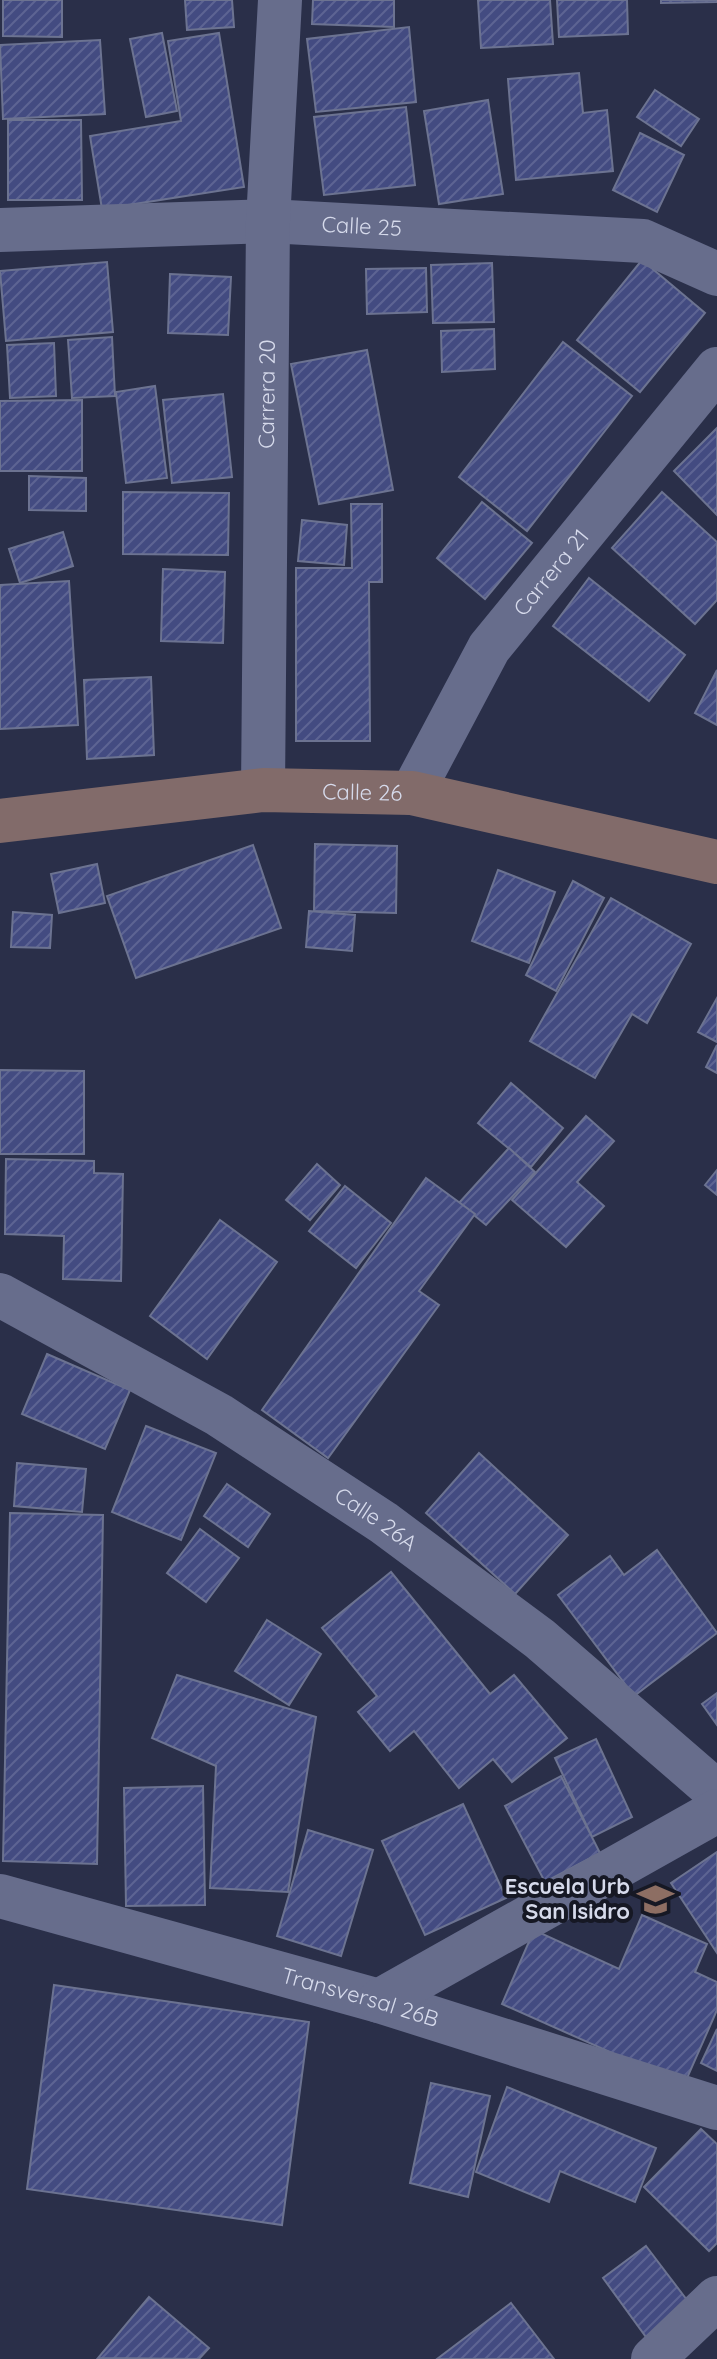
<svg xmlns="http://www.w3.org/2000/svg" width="717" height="2359" font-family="Quicksand,sans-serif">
<defs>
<pattern id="building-hatch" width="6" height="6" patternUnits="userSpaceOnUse" patternTransform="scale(2)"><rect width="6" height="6" fill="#434b81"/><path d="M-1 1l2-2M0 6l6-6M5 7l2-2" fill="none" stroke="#5d6493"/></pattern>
</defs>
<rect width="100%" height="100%" fill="#2a2f49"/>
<g fill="url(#building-hatch)" stroke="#6c7391" stroke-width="2">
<path d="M3 0H62V37L3 36Z"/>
<path d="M185 0H232L234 27 187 30Z"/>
<path d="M313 0H394V27L312 24Z"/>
<path d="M478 0H550L553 44 481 48Z"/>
<path d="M557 0H627L628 34 559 37Z"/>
<path d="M661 0H717V2L661 3Z"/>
<path d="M409 27 416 102 316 112 307 39Z"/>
<path d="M162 33 177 111 146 117 130 39Z"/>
<path d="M219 33 244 187 102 209 90 136 181 121 168 41Z"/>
<path d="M100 40 105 114 3 119 0 45Z"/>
<path d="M579 73 583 113 607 110 613 171 516 180 508 79Z"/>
<path d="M655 90 699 119 681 146 637 117Z"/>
<path d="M488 100 503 194 439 204 424 111Z"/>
<path d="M406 107 415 185 324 195 314 117Z"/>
<path d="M8 120H81L82 200H8Z"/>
<path d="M640 133 684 155 657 212 613 190Z"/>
<path d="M642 260 705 313 640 392 577 340Z"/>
<path d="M107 262 113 332 6 341 0 271Z"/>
<path d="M492 263 494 322 433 323 431 265Z"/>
<path d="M426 268 427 312 367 314 366 269Z"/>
<path d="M170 274 231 277 228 335 168 333Z"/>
<path d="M494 329 495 369 442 372 441 331Z"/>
<path d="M112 337 115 396 72 398 68 340Z"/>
<path d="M563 342 632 396 527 531 459 477Z"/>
<path d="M54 343 56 396 10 398 7 345Z"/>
<path d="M367 350 393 490 319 504 291 364Z"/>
<path d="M155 386 167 478 126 483 116 392Z"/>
<path d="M223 394 232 477 172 483 163 400Z"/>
<path d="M82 400V471H0V401Z"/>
<path d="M717 428V515L674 471Z"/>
<path d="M29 476 86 478V511L29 510Z"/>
<path d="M123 492 229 493 228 555 123 554Z"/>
<path d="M662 492 717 542V600L695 624 612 548Z"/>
<path d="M482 502 532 543 485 599 437 558Z"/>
<path d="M351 504H382V582H369L370 741H296V568H352Z"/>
<path d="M302 520 347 525 344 565 298 561Z"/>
<path d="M63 532 73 566 20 583 9 549Z"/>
<path d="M163 569 225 572 223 643 161 641Z"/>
<path d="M589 578 685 655 649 701 553 626Z"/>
<path d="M69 581 78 725 0 729V585Z"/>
<path d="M717 670V725L695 713Z"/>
<path d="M151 677 154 755 87 759 84 680Z"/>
<path d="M315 844 397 846 396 913 314 911Z"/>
<path d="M253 845 281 928 136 978 107 896Z"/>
<path d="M97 864 105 903 59 913 51 874Z"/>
<path d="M498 870 555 892 529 963 472 941Z"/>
<path d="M573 881 604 898 556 991 526 975Z"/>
<path d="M611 898 691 944 647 1023 632 1014 595 1078 530 1041Z"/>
<path d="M309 911 355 915 352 951 306 947Z"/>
<path d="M13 912 52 915 50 948 11 947Z"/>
<path d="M717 998V1042L698 1032Z"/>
<path d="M717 1045V1073L706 1067Z"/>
<path d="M0 1070 84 1071V1154H0Z"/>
<path d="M511 1083 563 1128 531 1167 478 1123Z"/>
<path d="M586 1116 614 1141 577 1182 604 1206 566 1247 512 1200Z"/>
<path d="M509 1148 535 1172 486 1225 459 1203Z"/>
<path d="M6 1159 94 1161V1173L123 1174 121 1281 63 1279 64 1236 5 1234Z"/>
<path d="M317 1164 340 1185 310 1220 286 1200Z"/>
<path d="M717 1170V1195L705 1185Z"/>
<path d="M426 1178 475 1214 419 1291 439 1305 328 1458 262 1410Z"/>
<path d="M345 1186 391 1223 356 1268 309 1231Z"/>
<path d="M220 1220 277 1262 207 1359 150 1316Z"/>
<path d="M47 1354 130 1390 105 1449 22 1414Z"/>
<path d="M146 1426 216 1453 181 1540 112 1512Z"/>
<path d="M479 1453 568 1535 515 1594 426 1513Z"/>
<path d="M17 1463 86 1469 82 1512 14 1506Z"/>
<path d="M227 1484 270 1514 248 1547 204 1516Z"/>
<path d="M10 1513 103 1515 97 1864 3 1861Z"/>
<path d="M200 1529 239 1558 206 1602 167 1573Z"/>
<path d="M657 1550 717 1633 634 1696 558 1595 610 1556 624 1575Z"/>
<path d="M391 1572 490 1694 514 1675 567 1738 512 1782 493 1759 459 1788 414 1731 390 1751 358 1712 377 1696 322 1628Z"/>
<path d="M267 1620 321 1654 289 1705 235 1671Z"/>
<path d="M177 1675 316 1717 288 1892 210 1888 216 1766 152 1738Z"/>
<path d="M717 1693V1725L702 1704Z"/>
<path d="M596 1739 632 1817 592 1837 555 1758Z"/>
<path d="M561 1776 600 1853 545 1882 505 1806Z"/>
<path d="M203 1786 205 1905 126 1906 124 1788Z"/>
<path d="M463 1804 506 1898 425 1935 382 1841Z"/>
<path d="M308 1830 373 1850 341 1956 277 1936Z"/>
<path d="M717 1852V1953L671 1883Z"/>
<path d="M642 1915 707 1944 695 1972 717 1982V2010L684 2085 502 2004 534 1930 619 1969Z"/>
<path d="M54 1985 309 2022 282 2225 27 2189Z"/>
<path d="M717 2029V2071L701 2063Z"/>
<path d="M431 2083 490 2096 468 2197 410 2183Z"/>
<path d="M507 2087 656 2148 635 2202 560 2171 549 2202 476 2172Z"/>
<path d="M701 2129 717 2144V2243L709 2251 644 2187Z"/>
<path d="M646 2246 690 2304 646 2337 603 2278Z"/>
<path d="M149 2297 209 2348 199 2359 98 2358Z"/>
<path d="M511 2303 554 2359H437Z"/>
</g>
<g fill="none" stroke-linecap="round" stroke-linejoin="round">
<g stroke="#676d8c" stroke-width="44">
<path id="s1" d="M0 230 268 221 643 241 717 274"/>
<path id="s2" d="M263 790 268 221 280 0"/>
<path id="s3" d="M412 793 489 648 717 369"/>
<path id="s4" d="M0 1295 219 1415 384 1523 540 1639 717 1792"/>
<path id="s5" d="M0 1896 379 2001 717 2108"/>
<path d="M379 2001 717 1811"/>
<path d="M653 2359 717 2298"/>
</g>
<path stroke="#826b6a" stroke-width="44" id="s6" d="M0 821 263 790 412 793 717 862"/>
</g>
<defs>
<symbol id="school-bare" viewBox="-9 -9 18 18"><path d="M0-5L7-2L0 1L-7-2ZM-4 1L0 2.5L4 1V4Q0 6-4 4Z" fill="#8d6e63" stroke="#161824" stroke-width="2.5" paint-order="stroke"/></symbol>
</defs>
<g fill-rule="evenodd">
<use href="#school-bare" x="630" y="1874" width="51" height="51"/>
</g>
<g text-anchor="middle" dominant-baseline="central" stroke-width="8" stroke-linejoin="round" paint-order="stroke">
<g font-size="22" fill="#d6daeb" stroke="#161824">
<text stroke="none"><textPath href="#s1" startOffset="362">Calle 25</textPath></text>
<text stroke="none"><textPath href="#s2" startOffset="396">Carrera 20</textPath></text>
<text stroke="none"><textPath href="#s3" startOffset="262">Carrera 21</textPath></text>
<text stroke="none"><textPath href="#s6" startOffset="364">Calle 26</textPath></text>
<text stroke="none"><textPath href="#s4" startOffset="438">Calle 26A</textPath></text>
<text stroke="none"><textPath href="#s5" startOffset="374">Transversal 26B</textPath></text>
</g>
<g font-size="22" font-weight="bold" fill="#d6daeb" stroke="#161824" text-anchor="end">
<text x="630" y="1886">Escuela Urb<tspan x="630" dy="25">San Isidro</tspan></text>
</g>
</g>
</svg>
